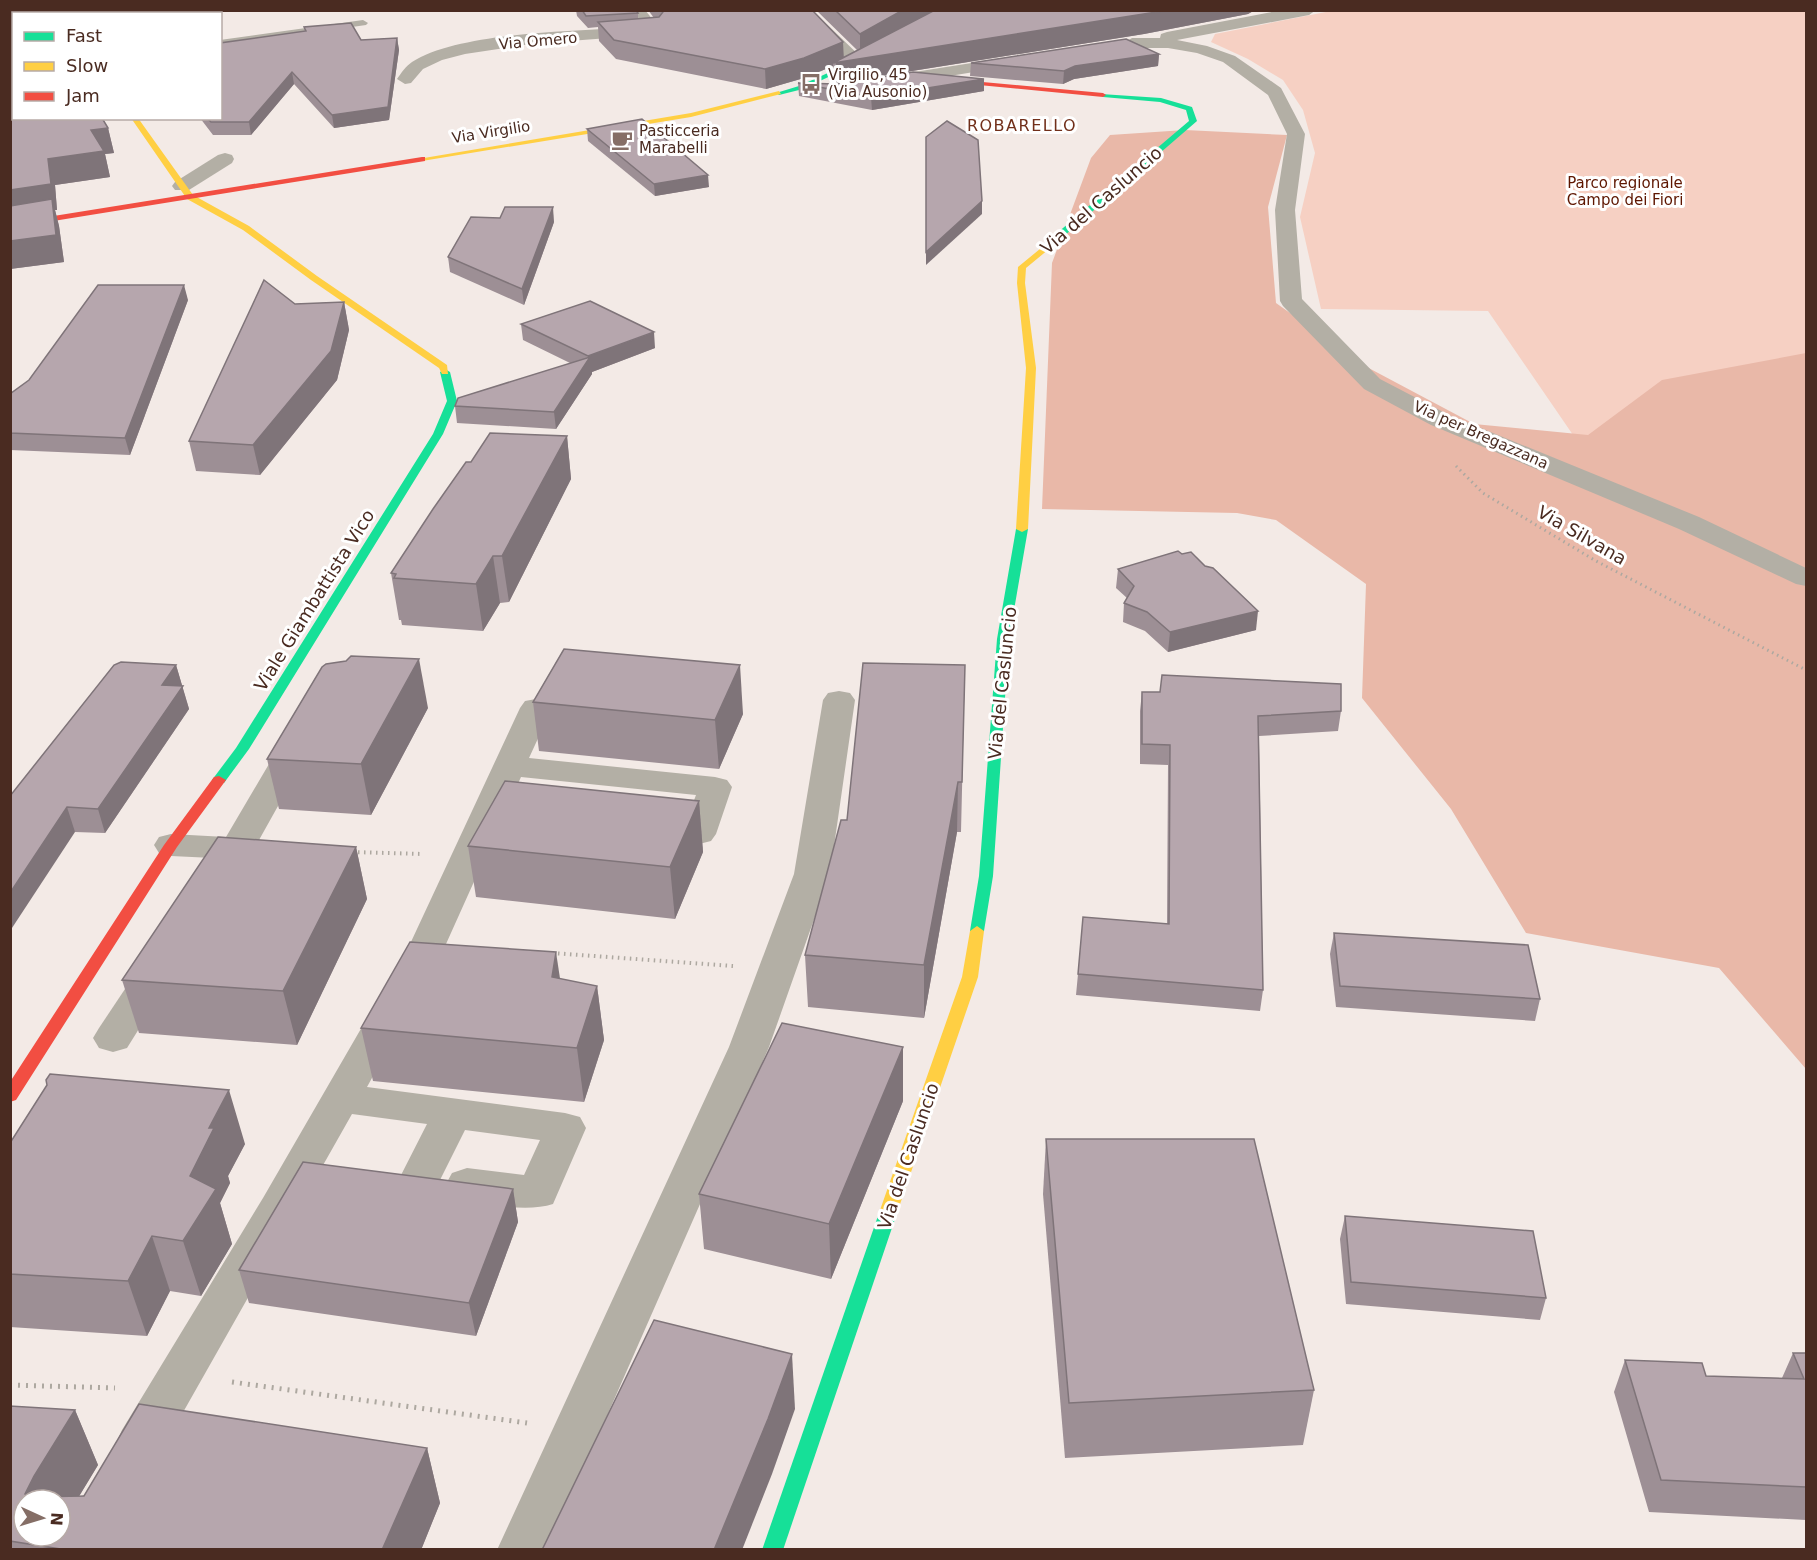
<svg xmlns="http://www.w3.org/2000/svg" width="1817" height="1560" font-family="'DejaVu Sans',sans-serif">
<rect width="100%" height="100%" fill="#f3eae6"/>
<path fill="#f6d0c3" d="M1331 11H1806V562L1597 470 1488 311 1321 309 1300 217 1315 153 1303 110 1283 80 1248 59 1211 42 1215 34Z"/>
<path fill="#e9b8a8" d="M1185 130 1287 135 1268 207 1276 303 1363 365 1474 424 1588 435 1662 380 1806 353V1069L1719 968 1526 933 1451 809 1362 698 1366 584 1276 520 1237 513 1042 509 1052 263 1091 158 1110 135Z"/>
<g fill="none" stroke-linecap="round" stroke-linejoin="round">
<path stroke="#ada8a0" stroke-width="3" stroke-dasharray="1.5 4" stroke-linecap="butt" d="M1456 466 1483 493 1596 561 1806 670"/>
<g stroke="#ada8a0" stroke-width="4" stroke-dasharray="1.5 4.5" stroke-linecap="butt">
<path d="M352 852 423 854"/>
<path d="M552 953 733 966"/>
</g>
<g stroke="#ada8a0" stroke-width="5" stroke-dasharray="2 6" stroke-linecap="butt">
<path d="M232 1382 527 1423"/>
<path d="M10 1385 115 1388"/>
</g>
<path fill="#b3afa5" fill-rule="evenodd" d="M363 20 368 23 366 25 220 46V40Z"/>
<g fill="#b3afa5" fill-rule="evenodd">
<path d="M630 10H645L662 31 660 34 531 44 465 54 442 60 423 69 411 83 405 84 397 79C401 73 406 66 412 62 461 31 583 31 643 27Z"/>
<path d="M796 10H812L864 60 866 63 864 66H852Z"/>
<path d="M1282 10H1316L1309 15 1177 40 1207 46 1235 56 1281 88 1305 134 1295 210 1302 299 1380 379 1449 415 1699 517 1806 568V586L1796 584 1679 529 1431 425 1364 389 1283 306 1280 301 1275 210 1287 134 1268 95 1223 62 1197 53 1168 48H1132L1124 43 1132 38H1160L1161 34 1167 32Z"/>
<path d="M1016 56 1022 58 1024 61 1022 64 889 86 881 81 889 76Z"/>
<path d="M225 153 232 155 234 159 232 163 189 190H175L172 186 175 182 218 155Z"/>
<path d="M839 691 850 693 855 700 830 874 769 1047 548 1550H497L729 1047 794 874 823 700 828 693Z"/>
<path d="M536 699 547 701 552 708 529 758 715 777 727 780 732 787 716 834 711 841 699 844 651 838 646 831 651 824 663 821 686 822 696 795 521 777 446 944 367 1087 565 1113 580 1117 586 1128 553 1204C526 1213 479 1204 452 1195L446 1184 452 1173 467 1168 524 1175 540 1140 465 1130 435 1190 420 1195 405 1190 399 1179 427 1124 352 1114 156 1460 139 1466 122 1460 115 1445 122 1430 263 1198 410 944 520 708 525 701Z"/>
<path d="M295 737 306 740 311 747 259 840 265 841 270 849 265 857 247 859 231 883 219 886 207 883 201 875 213 858 171 856 159 853 154 845 159 837 171 834 226 837 279 747 284 740Z"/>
<path d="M156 959 169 962 175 971 127 1048 113 1052 99 1048 93 1038 99 1028 143 962Z"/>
</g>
<g fill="#16e098" fill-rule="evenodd">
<path d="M872 53 877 54 803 89 779 95 776 93 799 86Z"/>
<path d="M1101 94 1161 98 1192 107 1197 121 1049 249H1043V245L1189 121 1186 110 1160 102 1103 97Z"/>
<path d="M445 369 450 372 457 401 443 434 249 749 224 783H214L212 780 236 748 433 434 447 401 440 372Z"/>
<path d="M1022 526 1028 529 1009 639 993 876 984 931 977 936 970 931 979 876 997 639 1016 529Z"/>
<path d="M888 1206 894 1208 897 1213 783 1550H762L879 1213 882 1208Z"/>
</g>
<g fill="#ffcf43" fill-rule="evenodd">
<path d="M779 91 781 94 691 117 422 161 418 159 691 113Z"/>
<path d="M131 118H138L193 195 249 226 317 276 447 365 448 374H442L439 368 311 280 243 230 187 199Z"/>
<path d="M1046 244 1049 245V249L1026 268 1025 283 1036 368 1028 529 1022 532 1016 529 1026 368 1017 283 1018 267Z"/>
<path d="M977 926 984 931 978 977 897 1213 894 1218 888 1220 882 1218 879 1213 962 977 970 931Z"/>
</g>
<g fill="#f24e42" fill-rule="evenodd">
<path d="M939 78 1103 93 1106 95 1103 97 937 81Z"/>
<path d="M422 157H425V161L10 228V223Z"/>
<path d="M219 776 226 780 177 847 16 1100 10 1102V1082L164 845 214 777Z"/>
</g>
</g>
<g fill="#9d8f95">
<path d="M576 10H636L638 13V19L654 18 648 10H812L844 57 857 50 816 10H1255L1248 14 1144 34 837 83H834L833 66 804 78 766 89 616 59 599 41 598 27 588 28 577 16Z"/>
<path d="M304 27 361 40 397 38 399 50 389 120 334 128 294 84 251 135H213L200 118H220L305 32Z"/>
<path d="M1159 54 1158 66 1074 79 1063 84 970 76 971 63Z"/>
<path d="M10 62H14V118L108 128 114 153 105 154 110 177 55 185 57 210H55L59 226 64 262 10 269Z"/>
<path d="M984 79V91L872 110 799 96 798 83 837 84Z"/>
<path d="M587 129 709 187 655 196 588 141Z"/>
<path d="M554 222 524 305 450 272 448 257Z"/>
<path d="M188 300 130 455 10 450V394Z"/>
<path d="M344 302 349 330 337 380 260 475 196 471 189 441 295 304Z"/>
<path d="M521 324 655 348 592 372V374L556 429 457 423 455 406 570 363 523 340Z"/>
<path d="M567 436 571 479 509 602 500 603 483 631 402 625 401 620H399L391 573 471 462Z"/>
<path d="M1118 569 1256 630 1168 652 1145 631 1123 622 1124 603 1127 598 1116 588Z"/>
<path d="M176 665 189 709 105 833 75 832 10 796Z"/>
<path d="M965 665 961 832H957L924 1018 808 1007 805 955 847 820Z"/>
<path d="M1142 692 1341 711 1338 731 1259 736 1263 990 1260 1011 1076 995 1078 974 1167 924 1168 765 1140 764V711Z"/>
<path d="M533 702 743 714 719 769 539 751Z"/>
<path d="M428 708 371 815 279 809 267 759Z"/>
<path d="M699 801 703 852 675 919 476 897 468 846Z"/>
<path d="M356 847 367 899 297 1045 139 1033 122 980Z"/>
<path d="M1334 933 1540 999 1535 1021 1336 1007 1330 954Z"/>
<path d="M560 979 597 986 604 1040 584 1102 373 1081 361 1028Z"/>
<path d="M47 1085 245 1144 228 1176 230 1183 220 1203 232 1244 201 1296 170 1291 147 1336 10 1327V1143Z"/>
<path d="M903 1101 831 1279 704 1249 699 1194Z"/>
<path d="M1046 1139 1314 1390 1303 1445 1065 1458 1043 1194Z"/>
<path d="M513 1189 518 1222 476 1336 249 1303 239 1270Z"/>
<path d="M1345 1216 1546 1298 1540 1320 1346 1304 1340 1239Z"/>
<path d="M1793 1353H1806V1520L1649 1512 1614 1392 1625 1360 1706 1376 1782 1378Z"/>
<path d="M10 1406 75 1410 98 1465 79 1496 427 1448 440 1503 421 1550H10Z"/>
</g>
<g fill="#7f7479">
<path d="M903 10H937L860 53V34Z"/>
<path d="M1169 10H1255L1248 14 1144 34 837 83 836 63H833V66L804 78 766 89 765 69 843 42 844 61Z"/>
<path d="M397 38 399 50 389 120 334 128 332 115Z"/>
<path d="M1159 54 1158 66 1074 79 1063 84 1064 71 1075 66Z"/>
<path d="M292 72 294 84 251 135 249 122Z"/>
<path d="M984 79V91L872 110 871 97Z"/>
<path d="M108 128 114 153 105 154 110 177 55 185 57 210H55L59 226 64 262 10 269V190L48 159 91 130Z"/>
<path d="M708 175 709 187 655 196 654 184Z"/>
<path d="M982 201V214L926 265V252Z"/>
<path d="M553 207 554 222 524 305 522 289Z"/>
<path d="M184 285 188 300 130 455 125 438Z"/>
<path d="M344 302 349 330 337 380 260 475 253 445Z"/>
<path d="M654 332 655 348 592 372V374L556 429 554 412 588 360V356Z"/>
<path d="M567 436 571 479 509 602 502 556Z"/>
<path d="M493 556 500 603 483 631 476 584Z"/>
<path d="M1258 611 1256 630 1168 652 1170 632Z"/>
<path d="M419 659 428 708 371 815 361 764Z"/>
<path d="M176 665 189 709 105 833 98 809 162 685Z"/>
<path d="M740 665 743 714 719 769 715 720Z"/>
<path d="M958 782 957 832 924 1018V965Z"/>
<path d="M699 801 703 852 675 919 670 867Z"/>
<path d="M67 807 75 832 10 931V893Z"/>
<path d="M356 847 367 899 297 1045 283 991Z"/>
<path d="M556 952 564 1005 552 977Z"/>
<path d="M597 986 604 1040 584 1102 577 1048Z"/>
<path d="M903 1047V1101L831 1279 829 1224Z"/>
<path d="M229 1090 245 1144 228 1176 230 1183 220 1203 232 1244 201 1296 183 1241 190 1176 209 1128Z"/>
<path d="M513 1189 518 1222 476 1336 469 1303Z"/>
<path d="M152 1236 170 1291 147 1336 128 1281Z"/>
<path d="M792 1354 795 1409 772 1474 742 1550H714Z"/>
<path d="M75 1410 98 1465 60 1528 28 1500 25 1494 34 1476Z"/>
<path d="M427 1448 440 1503 421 1550H382Z"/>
</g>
<g fill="#b6a6ad" stroke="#7f7479" stroke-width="1.5" fill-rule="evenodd">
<path d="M582 10H636L638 13 586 16Z"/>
<path d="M662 10H812L843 42 804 58 765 69 614 40 598 22 659 17 663 12Z"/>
<path d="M835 10H903L860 34Z"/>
<path d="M935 10H1169L833 63Z"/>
<path d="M351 23 361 40 397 38 388 107 332 115 292 72 249 122H211L207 118H220V43L306 31 304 27Z"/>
<path d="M1126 39 1159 54 1075 66 1064 71 971 63Z"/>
<rect x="10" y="62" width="4" height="30"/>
<path d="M913 72 984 79 871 97 798 83 837 84Z"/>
<path d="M10 104H14V118H102L108 128 91 130 104 151 48 159 51 184 10 190Z"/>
<path d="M642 119 708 175 654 184 587 129Z"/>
<path d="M947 121 978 140 982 201 926 252V137Z"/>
<path d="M52 199 56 235 10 241V206Z"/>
<path d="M505 207H553L522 289 448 257 471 217 500 218Z"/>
<path d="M264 280 295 304 344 302 331 351 253 445 189 441Z"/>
<path d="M98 285H184L125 438 10 433V394L29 380Z"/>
<path d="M590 301 654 332 588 356 521 324Z"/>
<path d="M590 357 554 412 455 406 458 398Z"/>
<path d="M490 433 567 436 502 556H493L476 584 394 578 396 574 391 573 433 509 466 462H471Z"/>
<path d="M1178 551 1182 554 1191 552 1205 566 1213 568 1258 611 1170 632 1147 612 1124 603 1134 586 1118 569Z"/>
<path d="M564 649 740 665 715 720 533 702Z"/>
<path d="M351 656 419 659 361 764 267 759 322 667 326 664 346 661Z"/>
<path d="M121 662 176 665 162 685 183 686 98 809 67 807 10 893V796L114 665Z"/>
<path d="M863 663 965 665 962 782H958L924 965 805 955 841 820H847Z"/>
<path d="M1162 675 1341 684V711L1258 716 1263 990 1078 974 1083 917 1169 924 1170 745 1142 744V692H1160Z"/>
<path d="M505 781 699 801 670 867 468 846Z"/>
<path d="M218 837 356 847 283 991 122 980Z"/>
<path d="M1334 933 1528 945 1540 999 1340 986Z"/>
<path d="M410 942 556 952 552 977 597 986 577 1048 361 1028Z"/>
<path d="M782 1023 903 1047 829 1224 699 1194Z"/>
<path d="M50 1074 229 1090 209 1128H214L190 1176 216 1189 183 1241 152 1236 128 1281 10 1274V1143L47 1085 46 1080Z"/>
<path d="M1046 1139H1254L1314 1390 1069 1403Z"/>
<path d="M303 1162 513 1189 469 1303 239 1270Z"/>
<path d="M1345 1216 1533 1231 1546 1298 1351 1282Z"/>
<path d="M654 1320 792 1354 768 1419 714 1550H542Z"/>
<path d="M1793 1353H1806V1487L1661 1480 1625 1360 1702 1363 1706 1376 1804 1379Z"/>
<path d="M139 1404 427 1448 382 1550H67L10 1541V1406L75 1410 34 1476 25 1494 27 1497 84 1496ZM24 1500H60V1536H24Z"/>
</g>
<defs>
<symbol id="bus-bare" viewBox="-9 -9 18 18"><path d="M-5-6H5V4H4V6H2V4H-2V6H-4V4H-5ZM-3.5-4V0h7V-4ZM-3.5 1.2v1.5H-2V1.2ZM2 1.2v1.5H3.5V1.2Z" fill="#856e66" stroke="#fff" stroke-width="2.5" paint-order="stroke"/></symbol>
<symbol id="cafe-bare" viewBox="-9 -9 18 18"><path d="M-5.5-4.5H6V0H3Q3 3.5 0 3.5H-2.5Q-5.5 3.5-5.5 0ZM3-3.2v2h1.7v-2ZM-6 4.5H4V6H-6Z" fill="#856e66" stroke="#fff" stroke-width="2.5" paint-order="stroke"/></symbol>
</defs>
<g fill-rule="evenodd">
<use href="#bus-bare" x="796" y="69" width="30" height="30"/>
<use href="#cafe-bare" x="607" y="125" width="30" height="30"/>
</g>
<g text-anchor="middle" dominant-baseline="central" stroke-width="6" stroke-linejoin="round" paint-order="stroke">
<g font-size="15" fill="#4a2b21" stroke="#fff">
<text transform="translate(538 41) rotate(-5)">Via Omero</text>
<text transform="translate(491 132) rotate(-9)">Via Virgilio</text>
<text transform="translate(1481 435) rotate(24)">Via per Bregazzana</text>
</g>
<g font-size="15" fill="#4a2b21" stroke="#fff" text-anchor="start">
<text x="828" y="75">Virgilio, 45<tspan x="828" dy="17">(Via Ausonio)</tspan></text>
<text x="639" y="131">Pasticceria<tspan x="639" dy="17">Marabelli</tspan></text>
</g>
<g font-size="15" fill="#5e1600" stroke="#fff">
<text x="1625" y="183">Parco regionale<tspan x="1625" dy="17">Campo dei Fiori</tspan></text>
</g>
<g font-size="16" letter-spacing="1.5" fill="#712f1a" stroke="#fff">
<text x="1022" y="125">ROBARELLO</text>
</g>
<g font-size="18" fill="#4a2b21" stroke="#fff">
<text transform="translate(1101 200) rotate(-41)">Via del Casluncio</text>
<text transform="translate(1582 535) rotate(30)">Via Silvana</text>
<text transform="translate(314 600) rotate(-58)">Viale Giambattista Vico</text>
<text transform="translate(1002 683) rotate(-84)">Via del Casluncio</text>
<text transform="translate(908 1156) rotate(-71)">Via del Casluncio</text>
</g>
</g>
<rect width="1817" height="1560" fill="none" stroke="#4a2b21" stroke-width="24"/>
<rect x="12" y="12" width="210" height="108" fill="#ffffff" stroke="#b7aaa6" stroke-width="1.5"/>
<rect x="24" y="32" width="30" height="9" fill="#16e098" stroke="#b7aaa6" stroke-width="1.5"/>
<text x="66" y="42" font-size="18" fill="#4a2b21">Fast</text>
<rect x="24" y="62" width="30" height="9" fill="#ffcf43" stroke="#b7aaa6" stroke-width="1.5"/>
<text x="66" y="72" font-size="18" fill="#4a2b21">Slow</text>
<rect x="24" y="92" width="30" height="9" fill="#f24e42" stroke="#b7aaa6" stroke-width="1.5"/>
<text x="66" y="102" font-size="18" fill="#4a2b21">Jam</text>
<g transform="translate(42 1518) rotate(94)"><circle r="28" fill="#ffffff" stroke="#b7aaa6" stroke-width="1.5"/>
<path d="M0-4.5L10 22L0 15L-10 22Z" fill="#856e66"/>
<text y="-9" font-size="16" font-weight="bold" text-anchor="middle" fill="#4a2b21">N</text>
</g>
</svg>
